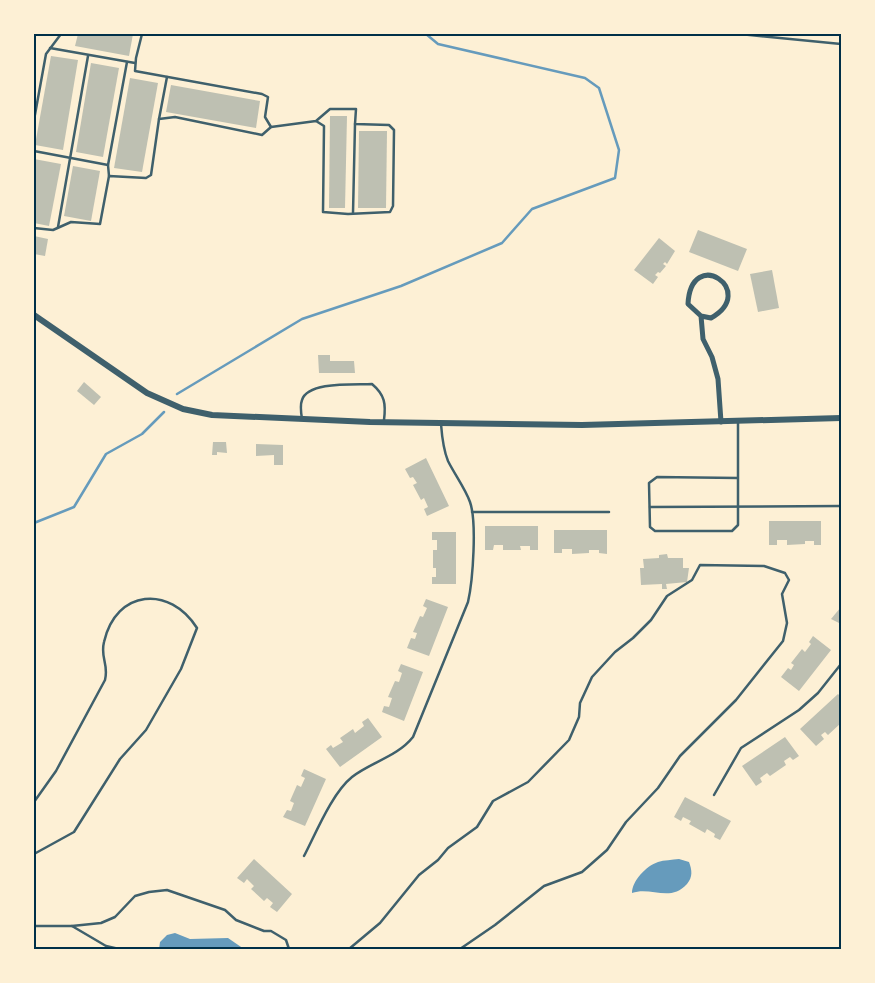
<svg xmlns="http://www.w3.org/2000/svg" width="875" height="983" font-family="Lato,sans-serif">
<rect width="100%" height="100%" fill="#fdf0d5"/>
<g fill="#669bbc">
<path d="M679 859 689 862C692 870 693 877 687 884 670 903 651 886 632 893 632 881 646 866 658 862 664 860 672 860 679 859Z"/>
<path d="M175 933 190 939 228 938 244 949H159L160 942 167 935Z"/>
</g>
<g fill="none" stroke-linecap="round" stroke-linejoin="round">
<g stroke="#669bbc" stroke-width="2.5">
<path d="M177 394 302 319 401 286 502 243 532 209 615 178 619 150 599 88 585 78 438 44 426 34"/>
<path d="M34 523 74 507 106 454 142 434 164 412"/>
</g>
</g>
<g fill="#bec0b2">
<path d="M78 34H133L129 56 75 46Z"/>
<path d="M51 56 78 60 63 150 35 145Z"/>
<path d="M91 63 119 68 103 157 76 152Z"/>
<path d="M130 78 158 83 142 172 114 168Z"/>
<path d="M171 85 260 101 256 128 166 112Z"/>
<path d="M330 116H347L345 208H329Z"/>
<path d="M359 131H387L386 208H358Z"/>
<path d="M34 159 61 164 49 226 34 223Z"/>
<path d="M73 166 100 171 91 221 64 216Z"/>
<path d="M698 230 747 249 738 271 689 252Z"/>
<path d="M34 236 48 239 45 256 34 254Z"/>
<path d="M659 238 675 251 667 264 665 262 663 264 666 266 660 273 658 272 655 275 658 277 653 284 634 270Z"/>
<path d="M772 270 779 308 758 312 750 274Z"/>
<path d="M318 355H330V361H354L355 373H319Z"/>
<path d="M84 382 101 397 94 405 77 391Z"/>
<path d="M213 442H226L227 453 217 452V455H212Z"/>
<path d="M256 444 283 445V465H274V455L256 456Z"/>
<path d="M426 458 449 506 427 516 424 509 428 507 424 498 421 500 413 485 417 483 413 477 410 478 405 469Z"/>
<path d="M769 521H821V545H814V541H805V544L787 545V540H777V545H769Z"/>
<path d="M485 526H538V550H530V546H520L521 550H503V545H494L493 550H485Z"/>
<path d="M554 530H607V554L599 553V550H589V553L572 554V549H562V553H554Z"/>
<path d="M432 532H456V584H432V577H436V568H433V550H437V540H432Z"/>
<path d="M667 554 668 558H683V568H689L687 582 666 584 667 589H662V584L641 585 640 568H644L643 559 659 558V555Z"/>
<path d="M426 599 448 607 429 656 407 648 411 638 415 639 417 633 413 632 420 616 423 617 427 608 423 606Z"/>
<path d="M841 607V624L831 619Z"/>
<path d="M813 636 831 650 799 691 781 677 788 668 791 670 794 665 791 663 802 649 805 652 811 644 809 642Z"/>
<path d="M401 664 423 672 404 721 382 712 384 706 389 707 392 698 388 697 395 681 399 682 402 673 398 671Z"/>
<path d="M838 694 841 697V717L839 719 841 723 828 735 825 732 821 735 824 739 816 746 800 729Z"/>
<path d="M368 718 382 737 340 767 326 749 331 745 333 748 343 742 340 738 353 729 355 733 364 726 362 722Z"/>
<path d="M785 737 799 756 793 760 790 757 784 761 786 765 770 776 767 773 760 778 762 782 756 786 742 766Z"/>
<path d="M304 769 326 779 305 826 283 817 287 810 291 811 294 803 290 801 297 785 301 787 305 778 301 776Z"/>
<path d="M685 797 731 821 720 840 714 837 715 834 707 829 705 833 689 824 691 821 683 817 681 821 674 817Z"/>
<path d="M254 859 292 894 277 912 270 907 273 903 267 898 264 901 251 889 254 886 247 879 244 883 237 878Z"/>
</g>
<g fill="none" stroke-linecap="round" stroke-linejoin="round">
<g stroke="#3f606c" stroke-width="2.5">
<path d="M142 34 136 58 135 71 262 94 268 97 265 117 271 127"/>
<path d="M740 34 841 44"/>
<path d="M50 48 135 63"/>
<path d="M159 119 167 77"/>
<path d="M34 120 46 54 61 34"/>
<path d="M34 151 108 165"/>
<path d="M109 176 108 165 127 62"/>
<path d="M353 213 355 124"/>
<path d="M58 227 88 56"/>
<path d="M34 228 53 230 71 222 100 224 109 176 146 178 151 175 159 119 175 117 262 135 271 127 316 121 330 109H356L355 124 389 125 394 130 393 206 390 212 348 214 323 212 324 126 316 121"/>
<path d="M302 419C301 413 300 405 302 400 308 381 355 385 372 384 385 395 386 404 384 420"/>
<path d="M738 478 657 477 649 483 650 527 655 531H732L738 525V421"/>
<path d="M650 507 841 506"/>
<path d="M472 512H609"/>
<path d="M714 795 741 748 799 710 818 693 841 664"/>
<path d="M34 802 56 771 105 680C109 664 100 658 104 642 116 589 170 585 197 628L181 669 146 730 120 759 74 832 34 854"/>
<path d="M304 856C316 833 332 793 352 777 371 762 397 757 413 737L468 602C473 580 477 522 470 502 465 488 455 475 448 461 443 449 442 437 441 424"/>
<path d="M34 926H72L106 946 119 949"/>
<path d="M72 926 101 923 115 917 135 896 149 892 167 890 225 910 236 920 264 931H271L286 940 289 949"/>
<path d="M349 949 380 923 419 875 438 860 448 848 477 827 493 801 528 782 569 740 579 717 580 703 592 677 615 652 633 638 651 620 667 596 692 580 700 565 764 566 785 573 789 580 782 594 787 623 783 641 736 700 680 756 658 788 626 822 607 850 582 872 544 886 495 925 460 949"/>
</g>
<path stroke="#3f606c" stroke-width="5" d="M701 316 688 304C691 245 759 291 711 318L701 316 703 339 712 357 718 379 721 422"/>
<path stroke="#3f606c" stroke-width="6" d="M34 315 147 393 183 409 212 415 370 422 582 425 841 418"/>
</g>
<rect width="875" height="983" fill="none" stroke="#fdf0d5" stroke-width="70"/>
<rect x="35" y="35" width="805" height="913" fill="none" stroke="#003049" stroke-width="2"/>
</svg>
